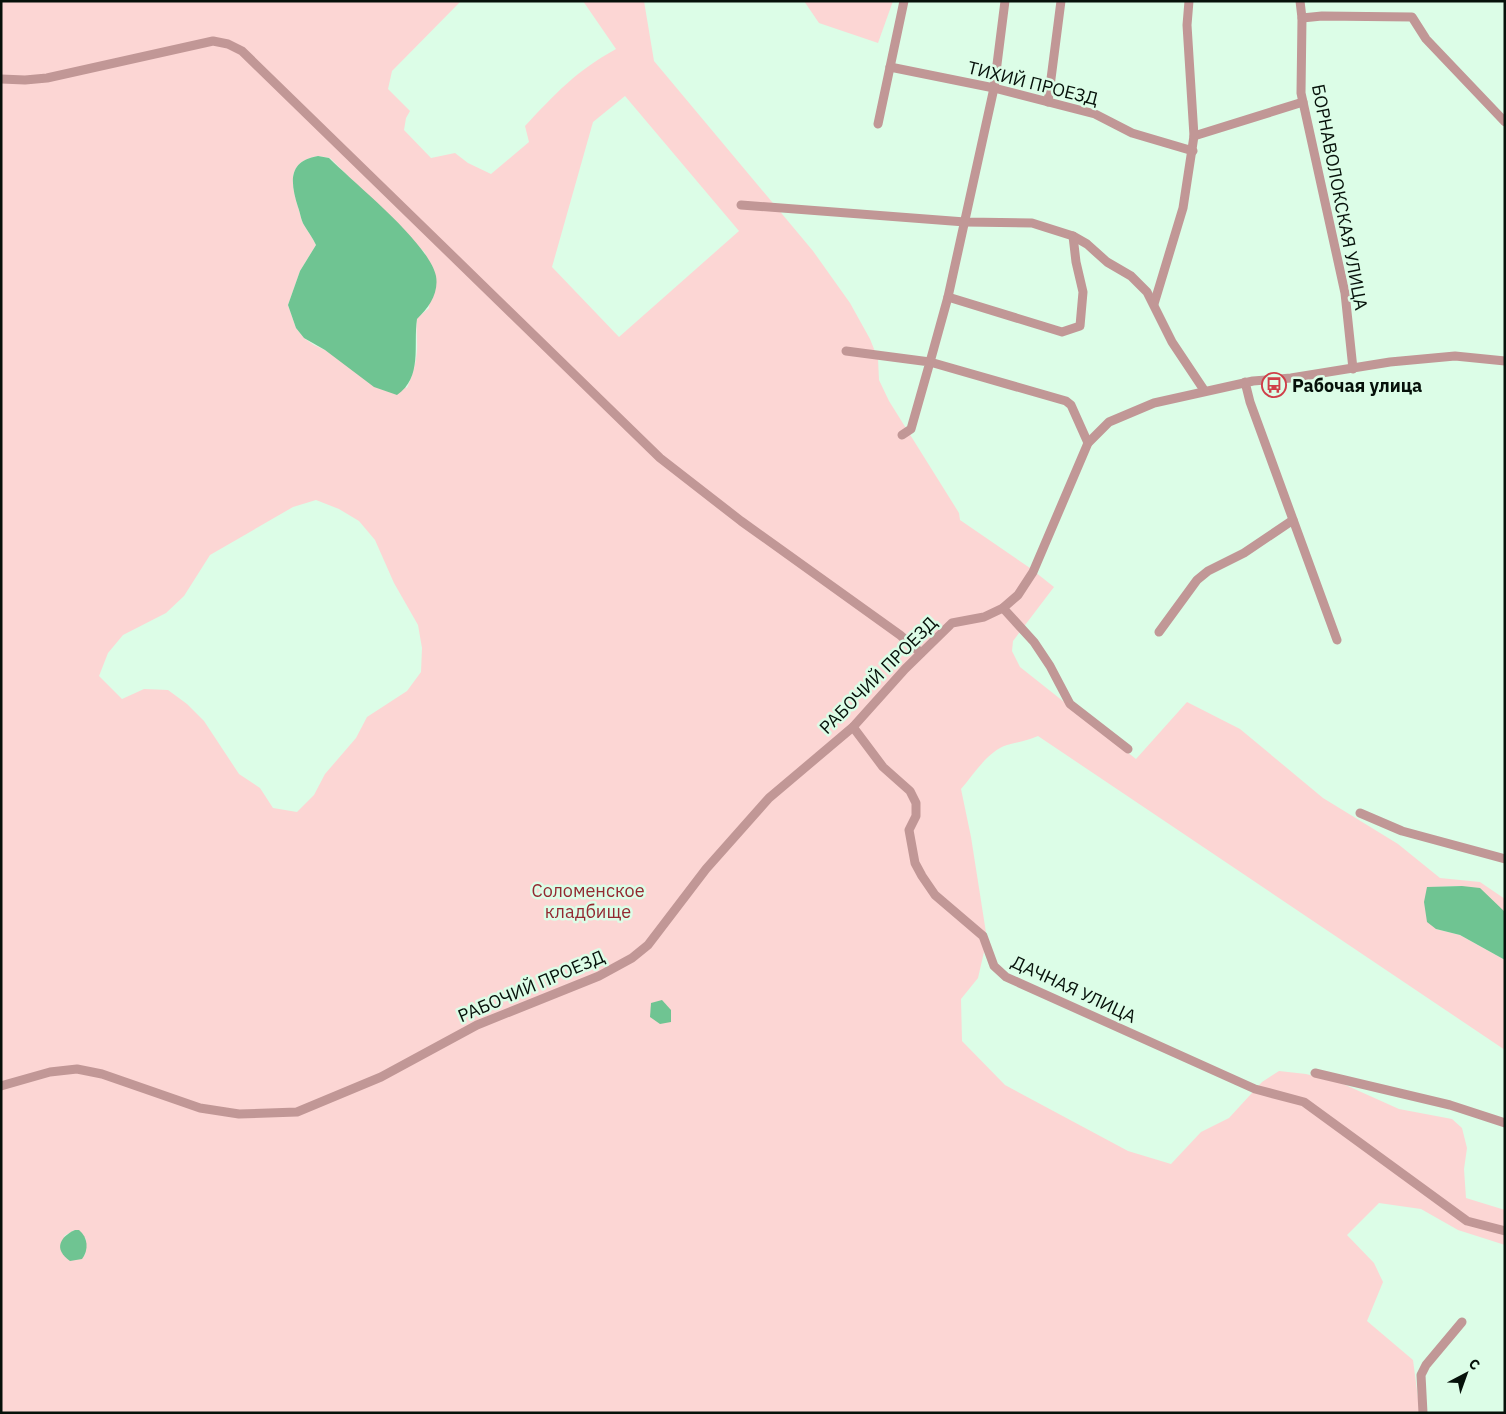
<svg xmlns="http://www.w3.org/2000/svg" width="1506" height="1414" font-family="'IBM Plex Sans',sans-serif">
<rect width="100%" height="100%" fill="#dcfde7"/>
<g fill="#fcd6d4" fill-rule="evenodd">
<path d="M1 1H461L392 71 388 89 410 111 406 118 404 130 431 158 455 153 468 163 491 174 529 142 525 126C556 93 576 71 616 49L583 1H644L654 61 813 251 850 303 870 339 878 359 879 380 889 401 959 513 960 520 1030 568 1054 587 1013 641 1012 651 1020 667 1136 759 1187 702 1240 729 1323 798 1398 844 1440 878 1480 882 1505 899V912L1462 886 1432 887 1436 929 1460 935 1505 960V1050L1038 736C1027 741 1018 742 1007 745 988 751 974 774 961 789L971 837 987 939 978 978 961 999 962 1041 1005 1085 1128 1151 1171 1164 1201 1132 1229 1118 1262 1082 1279 1071 1306 1074 1341 1083 1399 1109 1452 1119 1462 1128 1467 1148 1464 1169 1466 1198 1505 1210V1245L1458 1230 1421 1209 1379 1203 1347 1235 1374 1263 1383 1282 1367 1321 1413 1360 1420 1413H1ZM625 96 739 231 619 337 552 267 593 122ZM318 156 330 158 425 253 429 308 417 318C416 327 417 333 417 342 418 358 413 374 407 388L314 345 304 338 296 328 288 305 300 271 316 245C313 238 308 232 304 225 301 220 300 212 298 207 290 182 288 161 318 156ZM316 500 339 509 359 521 375 540 394 583 418 625 422 648 421 672 407 691 367 717 356 738 325 774 314 795 297 812 273 808 260 788 239 774 204 721 187 704 168 690 144 689 122 699 99 676 108 653 123 635 166 613 184 596 210 555 293 507ZM75 1230 86 1239 85 1256 64 1236Z"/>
<path d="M804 1H893L878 43 819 23Z"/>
</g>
<g fill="#6fc492">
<path d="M318 156 329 158C355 184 429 243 436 276 439 293 429 308 417 319 413 345 423 377 397 395L374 387 325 350 304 338 296 328 288 305 300 271 316 245C313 238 308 232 304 225 301 220 300 212 298 207 290 182 288 161 318 156Z"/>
<path d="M1462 886 1480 888 1505 912V960L1460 935 1436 929 1427 922 1424 902 1427 887Z"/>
<path d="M662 1000 671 1010V1022L660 1024 650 1017 651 1003Z"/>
<path d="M75 1230H79C88 1237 89 1250 82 1259L70 1261C53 1249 60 1237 75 1230Z"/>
</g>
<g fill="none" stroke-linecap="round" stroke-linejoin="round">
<g stroke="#c19796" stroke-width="9">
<path d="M1300 1 1302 18 1301 93 1345 293 1353 369"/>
<path d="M1302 18 1322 16 1412 17 1426 39 1505 122"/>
<path d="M890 67 994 88 1095 114 1132 133 1193 151"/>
<path d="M1 79 25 80 47 78 213 41 228 44 242 51 660 458 741 521 900 635 921 653"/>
<path d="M1048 102 1061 1"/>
<path d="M878 124 904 1"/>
<path d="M1194 136 1303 102"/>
<path d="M741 205 965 222 1032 223 1073 236 1087 244 1107 262 1131 276 1147 292 1172 342 1204 390"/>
<path d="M1073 236 1076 262 1083 292 1080 326 1062 332 948 297 930 362 1066 401 1071 405 1088 443"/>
<path d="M948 297 994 88 1005 1"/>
<path d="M1154 304 1183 208 1194 136 1187 25 1189 1"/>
<path d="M846 351 930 362 911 429 902 435"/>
<path d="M1245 382 1250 402 1337 640"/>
<path d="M1003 608 1034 642 1050 666 1070 704 1128 749"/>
<path d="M1159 632 1197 580 1208 571 1244 553 1293 520"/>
<path d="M853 727 883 767 910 791 916 803V816L909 830 915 863 922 876 935 895 983 936 994 966 1006 977 1255 1089 1304 1102 1467 1221 1505 1231"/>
<path d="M1360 813 1402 831 1505 859"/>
<path d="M1315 1073 1450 1105 1505 1123"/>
<path d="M1 1086 50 1072 77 1069 102 1074 200 1108 239 1114 297 1112 381 1077 477 1025 599 976 632 958 648 945 706 869 769 798 853 727 905 669 952 623 984 617 1003 608 1018 595 1033 572 1088 443 1109 422 1154 403 1253 381 1291 378 1390 362 1455 356 1505 361"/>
<path d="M1423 1413 1421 1375 1426 1365 1462 1322"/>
</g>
</g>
<defs>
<symbol id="bus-ring" viewBox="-11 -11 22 22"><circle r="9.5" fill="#dcfde7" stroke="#cf3f49" stroke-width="1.5"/><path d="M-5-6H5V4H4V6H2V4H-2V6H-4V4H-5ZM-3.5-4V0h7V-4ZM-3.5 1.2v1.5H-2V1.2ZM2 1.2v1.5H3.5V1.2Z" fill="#cf3f49"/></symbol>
</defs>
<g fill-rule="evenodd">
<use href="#bus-ring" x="1260" y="371" width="28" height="28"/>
</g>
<g text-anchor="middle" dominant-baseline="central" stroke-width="5" stroke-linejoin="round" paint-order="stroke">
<g font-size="18" fill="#06110a" stroke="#dcfde7">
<text transform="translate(1033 83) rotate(14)">ТИХИЙ ПРОЕЗД</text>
<text transform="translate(1340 197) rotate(79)">БОРНАВОЛОКСКАЯ УЛИЦА</text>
<text transform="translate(878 675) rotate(-45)">РАБОЧИЙ ПРОЕЗД</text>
<text transform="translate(531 986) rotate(-23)">РАБОЧИЙ ПРОЕЗД</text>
<text transform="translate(1074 989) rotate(25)">ДАЧНАЯ УЛИЦА</text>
</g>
<g font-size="18" font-weight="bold" fill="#06110a" stroke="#dcfde7" text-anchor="start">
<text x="1292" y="385">Рабочая улица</text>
</g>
<g font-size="18" fill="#932931" stroke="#dcfde7">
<text x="588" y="890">Соломенское<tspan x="588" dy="21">кладбище</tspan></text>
</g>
</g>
<rect width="1506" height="1414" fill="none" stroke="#06110a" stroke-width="5"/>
<g transform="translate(1466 1374) rotate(41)" stroke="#dcfde7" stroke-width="4" paint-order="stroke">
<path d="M0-4L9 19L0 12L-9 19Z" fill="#06110a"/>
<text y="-8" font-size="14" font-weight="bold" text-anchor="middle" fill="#06110a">С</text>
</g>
</svg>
